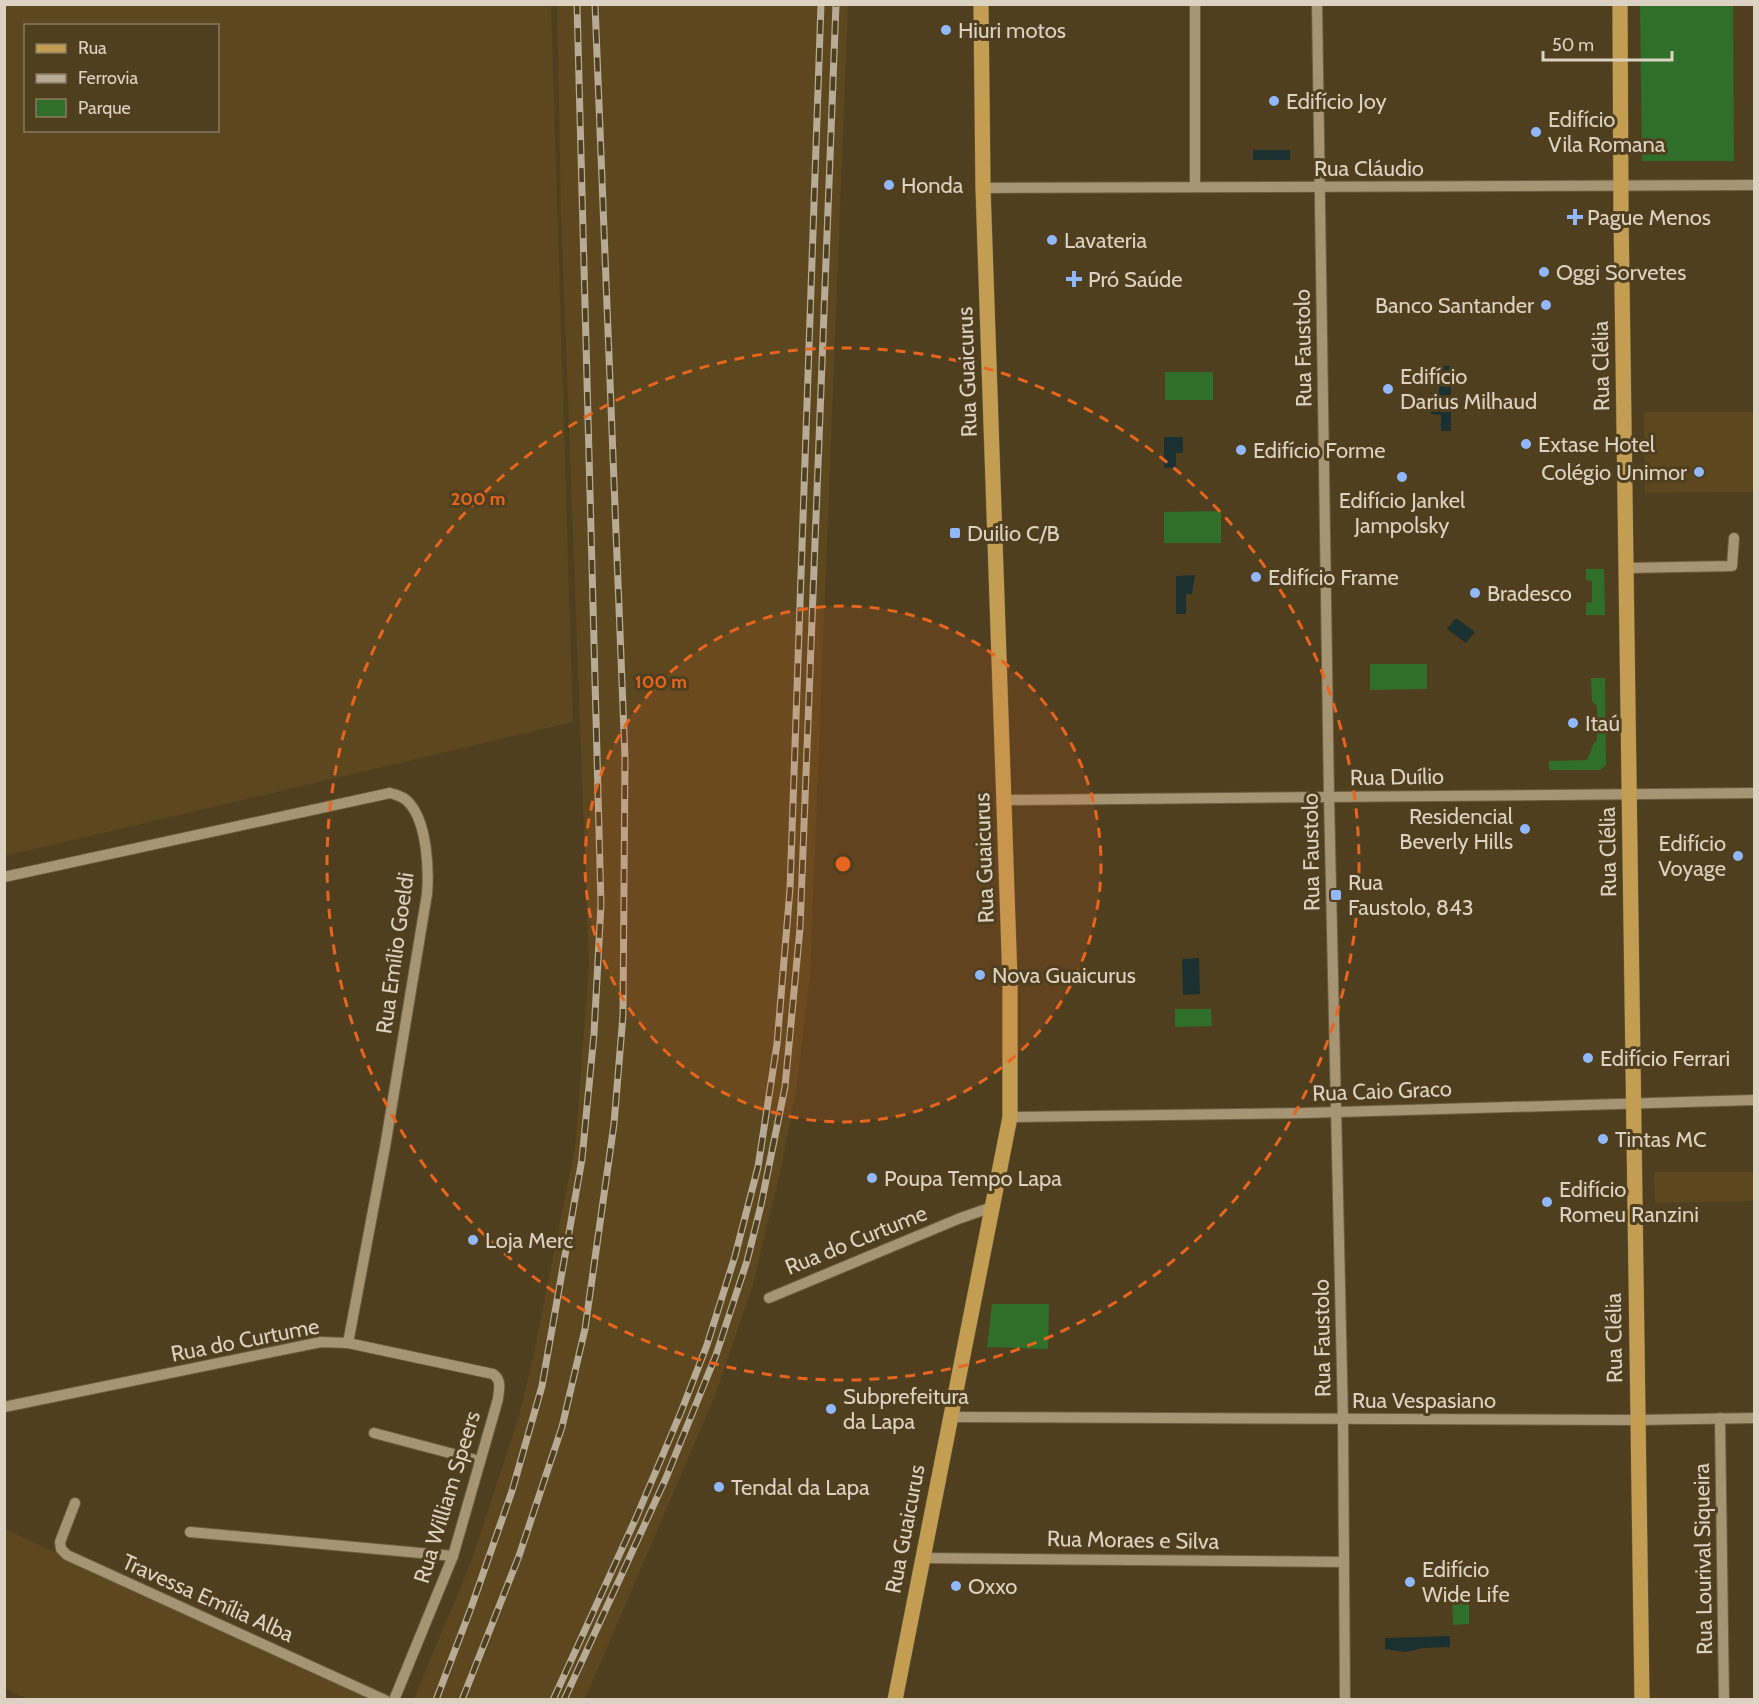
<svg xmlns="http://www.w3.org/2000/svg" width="1759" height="1704" font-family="Cabin,sans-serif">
<rect width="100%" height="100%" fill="#503f1f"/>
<g fill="#5c471f" fill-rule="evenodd">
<path d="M4 5H551L573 722 5 856ZM26 26H218V130H26Z"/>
<path d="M557 5H848L810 977 796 1091 781 1168 752 1288 714 1398 585 1699H414L471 1562 519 1416 533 1358 575 1148 589 964 561 212Z"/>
<path d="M1644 412H1754V492L1645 493Z"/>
<path d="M1654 1172H1754V1201L1655 1203Z"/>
<path d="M5 1529 373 1699 29 1700 5 1688Z"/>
</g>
<g fill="#306f29">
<path d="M1640 5H1733L1734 161H1642Z"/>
<rect x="1165" y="372" width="48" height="28"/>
<path d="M1221 511V543H1164V512Z"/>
<path d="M1586 569H1604L1605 615H1586V603L1592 602V581L1586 580Z"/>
<path d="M1370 664H1427V689L1370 690Z"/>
<path d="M1591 678H1605L1606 765 1600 770H1549V761L1587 760 1594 743 1597 740V706L1592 701Z"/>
<path d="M1175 1009H1211L1212 1026 1175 1027Z"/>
<path d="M992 1304H1049L1048 1349 987 1347Z"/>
<path d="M1452 1591H1469V1624L1453 1625Z"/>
</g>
<g fill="#1b3031">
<rect x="1253" y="150" width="37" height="10"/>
<path d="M1439 366H1451V431H1441V415L1431 414V392H1439Z"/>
<path d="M1164 437H1183V453H1176V468H1164Z"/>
<path d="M1195 575 1192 594H1186V614H1176V576Z"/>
<path d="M1456 618 1475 632 1466 643 1447 629Z"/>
<path d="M1199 958 1200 994 1183 995 1182 959Z"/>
<path d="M1450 1636V1647L1423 1648 1406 1652 1385 1649V1638Z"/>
</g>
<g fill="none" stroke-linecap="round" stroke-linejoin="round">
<defs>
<g id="minor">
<path d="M1195 4V187"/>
<path d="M1317 4 1329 797 1343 1419 1345 1700"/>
<path d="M983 188 1754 185"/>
<path d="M1626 568 1732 566 1734 538"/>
<path d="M1004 800 1754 793"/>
<path d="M4 877 390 793C397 795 405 797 410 804 427 824 429 869 427 894L385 1147 348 1343"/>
<path d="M1010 1117 1304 1113 1754 1100"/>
<path d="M769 1298 958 1219 992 1207"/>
<path d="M4 1407 321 1342 348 1343 493 1374C502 1380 499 1389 498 1399L453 1556 394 1700"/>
<path d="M950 1417 1638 1420 1754 1418"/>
<path d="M1720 1418 1724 1700"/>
<path d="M374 1433 480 1461"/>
<path d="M75 1503 60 1542 61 1549 67 1555 385 1700"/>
<path d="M190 1532 453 1556"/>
<path d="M922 1558 1344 1562"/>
</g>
<g id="major">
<path d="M1620 4 1621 213 1642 1700"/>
<path d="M895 1700 1010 1117V981L983 188 981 4"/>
</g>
</defs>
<use href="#minor" stroke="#6a5c40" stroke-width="12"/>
<use href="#major" stroke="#6a5c40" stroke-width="16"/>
<use href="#minor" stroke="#a79472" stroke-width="10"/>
<use href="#major" stroke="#c39e52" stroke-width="15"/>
<defs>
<g id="rail">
<path d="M436 1700 471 1608 512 1491 542 1386 582 1159 594 1034 601 905 577 4"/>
<path d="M462 1700 519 1556 562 1427 585 1329 614 1124 623 1015 625 758 595 4"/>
<path d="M553 1700 636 1518 681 1412 707 1345 735 1256 758 1167 777 1044 790 889 821 4"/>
<path d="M564 1700 666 1478 716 1355 747 1261 761 1205 785 1087 800 928 836 4"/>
</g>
</defs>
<use href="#rail" stroke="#b7ab96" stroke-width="7"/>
<use href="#rail" stroke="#503f1f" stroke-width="4.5" stroke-dasharray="14" stroke-linecap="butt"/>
</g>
<circle cx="843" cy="864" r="258" fill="#e7651e" fill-opacity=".12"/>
<g fill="none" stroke="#e7651e" stroke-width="3" stroke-dasharray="10 8">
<circle cx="843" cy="864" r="258"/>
<circle cx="843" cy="864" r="516"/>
</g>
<g fill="#91b8fd" stroke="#503f1f" stroke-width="2">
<circle cx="946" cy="30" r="6"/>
<circle cx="1274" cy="101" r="6"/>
<circle cx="1536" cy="132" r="6"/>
<circle cx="889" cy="185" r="6"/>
<path d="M1572 208h6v6h6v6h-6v6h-6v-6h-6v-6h6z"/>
<circle cx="1052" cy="240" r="6"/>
<circle cx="1544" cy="272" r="6"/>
<path d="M1071 270h6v6h6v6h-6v6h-6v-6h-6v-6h6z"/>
<circle cx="1546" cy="305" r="6"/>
<circle cx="1388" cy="389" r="6"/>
<circle cx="1526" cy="444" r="6"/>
<circle cx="1241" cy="450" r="6"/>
<circle cx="1699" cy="472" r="6"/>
<circle cx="1402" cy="477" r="6"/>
<rect x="949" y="527" width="12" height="12" rx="3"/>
<circle cx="1256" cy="577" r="6"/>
<circle cx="1475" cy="593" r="6"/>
<circle cx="1573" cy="723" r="6"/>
<circle cx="1525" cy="829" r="6"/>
<circle cx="1738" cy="856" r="6"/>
<rect x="1330" y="889" width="12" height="12" rx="3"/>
<circle cx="980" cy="975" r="6"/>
<circle cx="1588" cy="1058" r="6"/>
<circle cx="1603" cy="1139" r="6"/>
<circle cx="872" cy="1178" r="6"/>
<circle cx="1547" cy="1202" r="6"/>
<circle cx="473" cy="1240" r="6"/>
<circle cx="831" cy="1409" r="6"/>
<circle cx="719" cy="1487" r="6"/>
<circle cx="1410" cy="1582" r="6"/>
<circle cx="956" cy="1586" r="6"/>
</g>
<g text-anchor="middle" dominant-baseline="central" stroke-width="6" stroke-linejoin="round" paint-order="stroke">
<g font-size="22" fill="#dcd2c1" stroke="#503f1f" text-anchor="start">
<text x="958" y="30">Hiuri motos</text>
<text x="1286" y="101">Edifício Joy</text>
<text x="1548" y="119">Edifício<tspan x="1548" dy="25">Vila Romana</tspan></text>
<text x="901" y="185">Honda</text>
<text x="1587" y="217">Pague Menos</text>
<text x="1064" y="240">Lavateria</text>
<text x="1556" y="272">Oggi Sorvetes</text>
<text x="1088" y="279">Pró Saúde</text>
<text x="1534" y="305" text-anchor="end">Banco Santander</text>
<text x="1400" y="376">Edifício<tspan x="1400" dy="25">Darius Milhaud</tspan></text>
<text x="1538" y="444">Extase Hotel</text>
<text x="1253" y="450">Edifício Forme</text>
<text x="1687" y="472" text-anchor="end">Colégio Unimor</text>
<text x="1402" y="500" text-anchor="middle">Edifício Jankel<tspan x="1402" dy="25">Jampolsky</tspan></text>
<text x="967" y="533">Duilio C/B</text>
<text x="1268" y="577">Edifício Frame</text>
<text x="1487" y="593">Bradesco</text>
<text x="1585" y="723">Itaú</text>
<text x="1513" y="816" text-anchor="end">Residencial<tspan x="1513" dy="25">Beverly Hills</tspan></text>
<text x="1726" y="843" text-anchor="end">Edifício<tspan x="1726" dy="25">Voyage</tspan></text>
<text x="1348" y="882">Rua<tspan x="1348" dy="25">Faustolo, 843</tspan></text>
<text x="992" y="975">Nova Guaicurus</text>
<text x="1600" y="1058">Edifício Ferrari</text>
<text x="1615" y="1139">Tintas MC</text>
<text x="884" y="1178">Poupa Tempo Lapa</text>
<text x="1559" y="1189">Edifício<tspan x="1559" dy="25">Romeu Ranzini</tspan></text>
<text x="485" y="1240">Loja Merc</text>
<text x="843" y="1396">Subprefeitura<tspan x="843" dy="25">da Lapa</tspan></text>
<text x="731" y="1487">Tendal da Lapa</text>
<text x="1422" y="1569">Edifício<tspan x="1422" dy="25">Wide Life</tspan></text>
<text x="968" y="1586">Oxxo</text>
</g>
<g font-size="22" fill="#dcd2c1" stroke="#503f1f">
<text x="1369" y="168">Rua Cláudio</text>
<text transform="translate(1303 348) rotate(-91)">Rua Faustolo</text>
<text transform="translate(1601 366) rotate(-91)">Rua Clélia</text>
<text transform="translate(967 372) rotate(-92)">Rua Guaicurus</text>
<text transform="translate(1397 777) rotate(-1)">Rua Duílio</text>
<text transform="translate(1311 852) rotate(-91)">Rua Faustolo</text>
<text transform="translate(1608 852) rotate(-91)">Rua Clélia</text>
<text transform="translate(984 858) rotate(-92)">Rua Guaicurus</text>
<text transform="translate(395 953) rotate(-82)">Rua Emílio Goeldi</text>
<text transform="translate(1382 1091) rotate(-2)">Rua Caio Graco</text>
<text transform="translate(856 1240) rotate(-22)">Rua do Curtume</text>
<text transform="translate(1322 1338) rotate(-91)">Rua Faustolo</text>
<text transform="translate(1614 1338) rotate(-91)">Rua Clélia</text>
<text transform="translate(245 1340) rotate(-11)">Rua do Curtume</text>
<text x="1424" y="1400">Rua Vespasiano</text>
<text transform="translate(447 1497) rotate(-73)">Rua William Speers</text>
<text transform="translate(905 1529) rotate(-79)">Rua Guaicurus</text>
<text transform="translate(1133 1540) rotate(1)">Rua Moraes e Silva</text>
<text transform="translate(1703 1559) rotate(-91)">Rua Lourival Siqueira</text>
<text transform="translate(208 1598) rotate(24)">Travessa Emília Alba</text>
</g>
</g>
<circle cx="843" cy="864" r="9" fill="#e7651e" stroke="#503f1f" stroke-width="3"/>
<g font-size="18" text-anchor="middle" font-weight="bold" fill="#e7651e" stroke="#503f1f" stroke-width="6" stroke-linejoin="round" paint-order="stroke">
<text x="478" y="505">200 m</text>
<text x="661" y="688">100 m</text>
</g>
<rect width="1759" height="1704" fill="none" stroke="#dcd2c1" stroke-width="12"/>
<rect x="24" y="24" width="195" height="108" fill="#503f1f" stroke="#887a60" stroke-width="1.5"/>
<rect x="36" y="44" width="30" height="9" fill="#c39e52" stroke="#887a60" stroke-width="1.5"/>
<text x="78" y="54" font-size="18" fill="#dcd2c1">Rua</text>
<rect x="36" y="74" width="30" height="9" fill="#b7ab96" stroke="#887a60" stroke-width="1.5"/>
<text x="78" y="84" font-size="18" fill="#dcd2c1">Ferrovia</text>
<rect x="36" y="99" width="30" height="18" fill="#306f29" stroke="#887a60" stroke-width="1.5"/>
<text x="78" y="114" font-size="18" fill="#dcd2c1">Parque</text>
<path d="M1543 51v9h129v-9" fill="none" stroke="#dcd2c1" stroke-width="3"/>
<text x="1552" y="51" font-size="18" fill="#dcd2c1" stroke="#503f1f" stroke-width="4.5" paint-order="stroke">50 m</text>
</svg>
